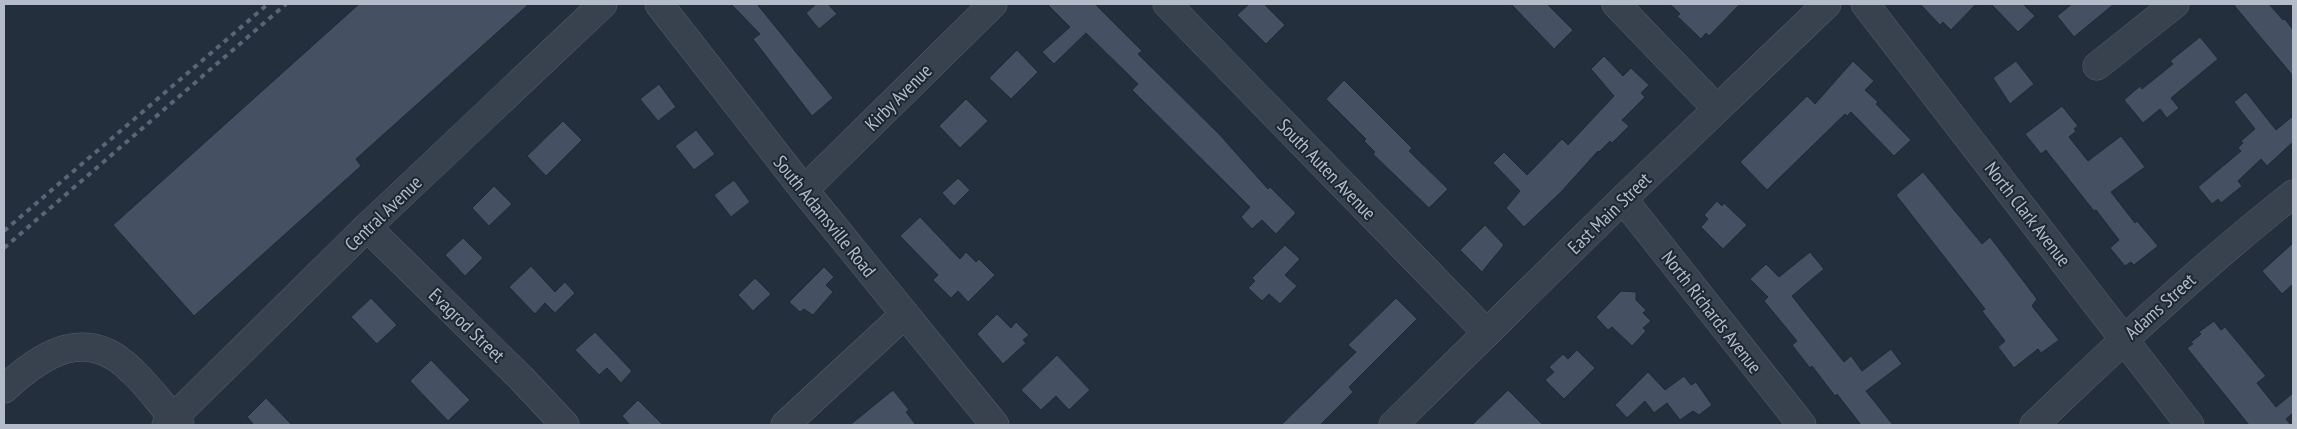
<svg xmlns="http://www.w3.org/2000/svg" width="2297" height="429" font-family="'PT Sans Narrow',sans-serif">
<rect width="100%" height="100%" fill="#242f3e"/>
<g fill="#455162" stroke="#1f2835">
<path d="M359 4H529L356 159 361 166 194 316 113 225Z"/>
<path d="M731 4H757L833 98 812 116 753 39 760 34Z"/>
<path d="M816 4H828L837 14 819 29 806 13Z"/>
<path d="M1047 4H1095L1142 51 1138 54 1219 134 1268 189 1270 187 1296 213 1276 234 1262 220 1252 229 1241 217 1250 207 1132 90 1138 84 1086 33 1054 64 1042 52 1070 27Z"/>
<path d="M1249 4H1264L1285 25 1266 44 1237 15Z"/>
<path d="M1511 4H1547L1573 30 1554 49Z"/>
<path d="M1670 4H1740L1709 36 1706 33 1701 39 1677 16 1680 14Z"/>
<path d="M1920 4H1976L1951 30 1943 22 1940 25Z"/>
<path d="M1991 4H2023L2035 16 2018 32Z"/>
<path d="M2072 4H2114L2074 37 2057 16Z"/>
<path d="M2233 4H2269L2283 20 2285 19 2293 30V76Z"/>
<path d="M2200 37 2218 59 2171 98 2179 108 2167 118 2160 109 2143 123 2124 100 2140 86 2142 89 2173 64 2170 61Z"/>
<path d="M1017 50 1038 72 1011 99 989 78Z"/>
<path d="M1604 56 1623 76 1631 68 1649 85 1641 93 1645 97 1622 120 1629 126 1612 143 1610 141 1599 152 1598 151 1561 192 1524 227 1506 208 1520 191 1493 163 1504 152 1527 175 1562 139 1568 145 1614 96 1591 69Z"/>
<path d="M1853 61 1874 81 1865 90 1878 102 1876 104 1911 140 1894 156 1851 112 1847 116 1845 114 1767 190 1740 162 1807 96 1815 104Z"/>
<path d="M2016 61 2034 84 2010 104 1993 78Z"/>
<path d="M1344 80 1412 148 1409 151 1448 189 1429 208 1373 154 1375 152 1364 141 1366 139 1326 99Z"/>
<path d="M659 84 676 107 658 121 640 99Z"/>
<path d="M2246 92 2276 130 2293 116V142L2267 166 2261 159 2238 181 2242 186 2221 203 2218 199 2212 204 2198 187 2241 151 2238 148 2243 143 2241 141 2255 129 2234 102Z"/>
<path d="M966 99 988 121 960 148 939 126Z"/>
<path d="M2062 106 2078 126 2074 129 2076 131 2069 137 2088 161 2121 136 2145 167 2111 192 2135 223 2137 221 2158 246 2134 265 2131 262 2125 266 2110 248 2119 240 2096 210 2094 211 2048 153 2046 150 2041 154 2025 134Z"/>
<path d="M563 121 582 140 546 176 527 156Z"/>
<path d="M696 130 715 154 694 170 675 146Z"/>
<path d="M1923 172 1982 244 1990 237 2037 299 2032 306 2059 340 2041 353 2038 349 2014 368 1998 347 2005 341 1982 311 1985 309 1896 195Z"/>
<path d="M958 178 970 190 954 206 942 193Z"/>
<path d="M734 180 750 202 731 217 714 195Z"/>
<path d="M494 186 512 204 489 226 472 208Z"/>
<path d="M1717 201 1722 206 1724 203 1747 225 1723 249 1701 227 1708 219 1704 215Z"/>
<path d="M920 217 960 259 966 252 976 262 979 259 995 275 968 302 958 291 951 298 933 280 938 275 900 236Z"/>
<path d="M1485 225 1504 245 1482 272 1460 250Z"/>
<path d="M463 238 483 258 465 276 445 255Z"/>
<path d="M2293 243V284L2282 294 2262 271Z"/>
<path d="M1285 245 1300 259 1285 275 1297 286 1280 304 1269 294 1262 301 1248 288 1255 281 1252 278Z"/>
<path d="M1810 252 1824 269 1792 296 1844 362 1851 356 1862 371 1891 349 1902 364 1866 391 1893 425H1861L1837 394 1835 396 1812 366 1810 368 1792 345 1797 341 1764 301 1768 297 1750 279 1766 264 1779 277Z"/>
<path d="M531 266 555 292 565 282 575 293 555 313 545 303 535 314 509 287Z"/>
<path d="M824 267 834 277 826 285 833 292 813 315 804 309 800 312 789 302Z"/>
<path d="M755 278 771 294 753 311 738 295Z"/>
<path d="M1621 291 1636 292V300L1646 310 1643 313 1651 321 1643 328 1646 331 1632 346 1612 327 1608 330 1596 317Z"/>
<path d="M371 298 397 325 377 344 351 317Z"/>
<path d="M1396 298 1417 319 1349 387 1353 392 1320 425H1281L1356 352 1348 345Z"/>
<path d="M997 314 1011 328 1016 322 1029 335 1023 340 1026 343 1003 364 977 334Z"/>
<path d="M2214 321 2221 330 2225 327 2266 376 2257 383 2276 407 2293 393V413L2286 419 2291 425H2249L2187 348 2193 344 2191 342 2201 334 2199 332Z"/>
<path d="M595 332 632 371 621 383 607 368 599 375 575 350Z"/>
<path d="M1577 350 1595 368 1564 399 1545 380 1554 372 1549 367 1563 354 1568 359Z"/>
<path d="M1057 355 1090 390 1069 410 1056 396 1041 410 1021 390Z"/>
<path d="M431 360 470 400 448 421 410 381Z"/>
<path d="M1648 372 1665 390 1684 376 1691 385 1696 382 1712 405 1699 415 1693 411 1680 420 1667 403 1654 413 1645 401 1627 418 1615 405Z"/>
<path d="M893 390 909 410 906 412 916 425H850Z"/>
<path d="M1508 390 1543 425H1472Z"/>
<path d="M266 398 292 425H254L247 417Z"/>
<path d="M638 400 663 425H630L622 416Z"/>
</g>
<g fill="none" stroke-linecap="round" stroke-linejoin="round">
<defs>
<g id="minor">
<path d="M659 4 804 190 995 425"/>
<path d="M1167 4 1487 333"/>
<path d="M1616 4 1717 109"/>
<path d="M1865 4 2190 425"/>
<path d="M2097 66 2175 4"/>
<path d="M804 190 993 4"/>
<path d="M1623 199 1802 425"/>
<path d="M367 227 521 378 565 425"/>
<path d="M4 389C43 353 87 325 132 371 150 387 163 408 180 425"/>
<path d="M166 425 367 227 603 4"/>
<path d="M785 425 905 314"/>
<path d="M1393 425 1623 199 1827 4"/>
<path d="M2034 425C2117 345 2202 266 2293 194"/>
</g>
</defs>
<use href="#minor" stroke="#565f6c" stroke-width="29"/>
<use href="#minor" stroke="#38414e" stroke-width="28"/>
<g stroke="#5a6575" stroke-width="4" stroke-dasharray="5 5" stroke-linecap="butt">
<path d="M4 231 268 4"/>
<path d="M4 248 286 4"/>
</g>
</g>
<g text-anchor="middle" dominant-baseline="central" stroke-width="4" stroke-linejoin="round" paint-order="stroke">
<g font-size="19" fill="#b4bcc9" stroke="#1d2633">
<text transform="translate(898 97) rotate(-45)">Kirby Avenue</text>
<text transform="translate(1327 169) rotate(46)">South Auten Avenue</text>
<text transform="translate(383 213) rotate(-44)">Central Avenue</text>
<text transform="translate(1609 213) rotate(-44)">East Main Street</text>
<text transform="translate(2028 214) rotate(52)">North Clark Avenue</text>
<text transform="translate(825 216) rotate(51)">South Adamsville Road</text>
<text transform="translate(2160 306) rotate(-42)">Adams Street</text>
<text transform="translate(1712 312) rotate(52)">North Richards Avenue</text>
<text transform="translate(467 325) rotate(44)">Evagrod Street</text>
</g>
</g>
<rect width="2297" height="429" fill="none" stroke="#b4bcc9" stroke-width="10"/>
</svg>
